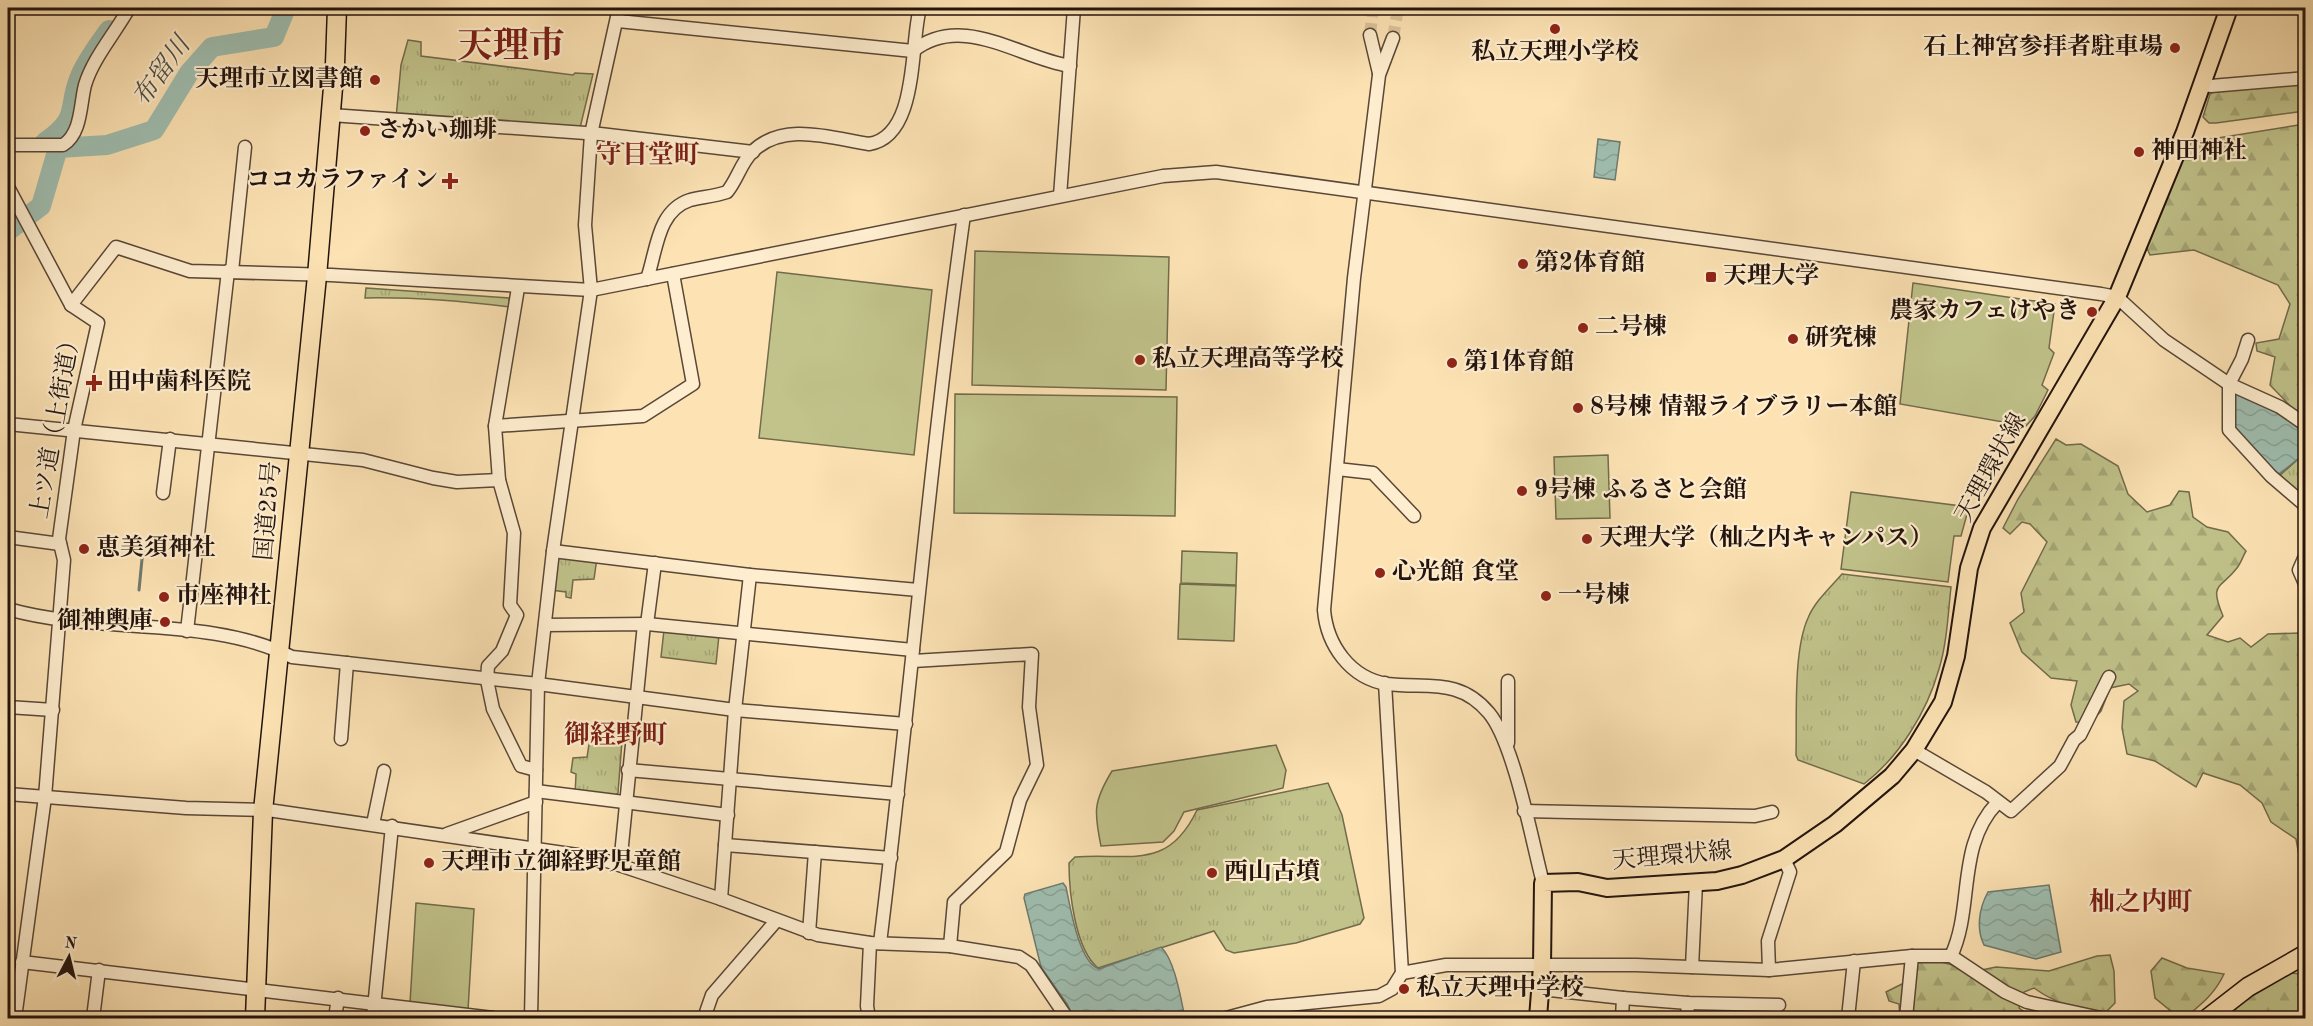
<svg xmlns="http://www.w3.org/2000/svg" width="2313" height="1026" font-family="'Old Standard TT','Noto Serif JP',serif">
<defs>
<pattern id="grass-tufts" width="24" height="20" patternUnits="userSpaceOnUse" patternTransform="scale(1.5)"><rect width="24" height="20" fill="#c1c38b"/><path d="M3 7l-1-3M5 7V3M7 7l1-3M15 17l-1-3M17 17v-4M19 17l1-3" fill="none" stroke="#a6a777"/></pattern>
<pattern id="forest-firs" width="22" height="20" patternUnits="userSpaceOnUse" patternTransform="scale(1.5)"><rect width="22" height="20" fill="#c1c38b"/><path d="M5 1l3.5 6h-7zM16 11l3.5 6h-7z" fill="#a6a777"/></pattern>
<pattern id="water-waves" width="16" height="10" patternUnits="userSpaceOnUse" patternTransform="scale(1.5)"><rect width="16" height="10" fill="#9fbeb0"/><path d="M0 5q4-4 8 0t8 0" fill="none" stroke="#89a296"/></pattern>
</defs>
<rect width="100%" height="100%" fill="#fde3b4"/>
<filter id="stains"><feTurbulence type="fractalNoise" baseFrequency=".00333" numOctaves="4"/><feColorMatrix values="0 0 0 0 .2 0 0 0 0 .09 0 0 0 0 .02 0 0 0 .5 -.17"/></filter>
<radialGradient id="worn" r=".72"><stop offset=".6" stop-color="#630" stop-opacity="0"/><stop offset="1" stop-color="#630" stop-opacity=".3"/></radialGradient>
<g fill="url(#grass-tufts)" stroke="#726b4c" stroke-width="1.5">
<path d="M408 40 421 42V56L573 75 575 73 593 74 580 128 396 118 401 65Z"/>
<path d="M366 288 509 298 510 307C461 301 414 297 365 298Z"/>
<path d="M2305 453V501L2278 477Z"/>
<path d="M555 553 597 558 594 579 573 580 571 598 566 597V592L551 590Z"/>
<path d="M1842 574 1951 587C1948 614 1947 643 1939 669 1927 712 1899 757 1864 784L1798 760 1796 755C1797 717 1793 651 1808 618 1815 601 1830 588 1842 574Z"/>
<path d="M664 630 719 635 716 664 661 657Z"/>
<path d="M623 728 618 793 612 799 575 795 576 774 571 772 573 758 587 757 591 732Z"/>
<path d="M1328 783 1342 815 1364 918 1360 924 1296 943 1234 953 1226 950 1214 931 1098 968C1075 949 1069 892 1069 863L1075 857C1131 853 1168 871 1197 810Z"/>
</g>
<g fill="url(#forest-firs)" stroke="#726b4c" stroke-width="1.5">
<path d="M2305 84V111L2216 123H2209L2203 117 2210 94 2215 91Z"/>
<path d="M2305 124V421L2270 385 2275 357 2257 351 2256 343 2279 339 2290 304 2278 285 2194 250 2150 255 2145 244 2183 147 2193 142Z"/>
<path d="M2056 439 2066 445 2081 444 2118 466 2128 494 2147 512 2170 505 2179 491 2189 492 2193 517 2207 527 2228 532 2246 551C2243 556 2241 563 2237 568 2220 590 2209 582 2223 616L2207 635 2228 642 2240 638 2251 647 2268 634 2300 633 2305 635V866L2300 861 2296 839 2271 822 2262 803 2240 785 2203 773 2196 787 2155 761 2127 754 2122 728 2124 701 2138 691 2129 684 2110 688 2101 711 2090 723 2076 722 2071 705 2077 681 2051 678 2022 652 2010 623 2024 612 2021 593 2047 542 2030 524 2022 522 2010 534 2003 528 2018 499Z"/>
<path d="M2110 955 2114 971 2115 1003 2104 1014C2078 1009 2056 1004 2034 988L2024 992 2019 1008 2033 1018H1900L1899 1004 1889 1001 1886 992 1906 982 1907 968C1927 956 1947 960 1967 973L1996 967 2049 971 2097 956Z"/>
<path d="M2162 958 2187 968 2224 974C2215 993 2203 1003 2187 1016H2177L2155 998 2151 971Z"/>
<path d="M2288 973 2305 974V1018H2223L2241 1002Z"/>
</g>
<g fill="#c1c38b" stroke="#726b4c" stroke-width="1.5">
<path d="M975 251 1169 257 1166 390 972 385Z"/>
<path d="M777 272 932 290 914 455 759 438Z"/>
<path d="M1913 283 2055 304 2049 348 2054 353 2042 385 2048 390 2035 416 2026 426 1900 404Z"/>
<path d="M955 394 1177 397 1175 516 954 513Z"/>
<path d="M1608 455 1610 518 1556 519 1554 457Z"/>
<path d="M1851 492 1969 507 1961 536H1954L1948 582 1841 569Z"/>
<path d="M1182 551 1237 553 1236 585 1181 583Z"/>
<path d="M1180 584 1236 586 1234 641 1178 639Z"/>
<path d="M1276 745 1286 770 1283 788 1184 812 1174 831 1163 842 1101 846C1094 812 1093 802 1112 771Z"/>
<path d="M416 903 474 909 468 1010 410 1003Z"/>
</g>
<g fill="url(#water-waves)" stroke="#6d7a6f" stroke-width="1.5">
<path d="M1598 139 1620 142 1615 180 1594 177Z"/>
<path d="M2232 391C2259 403 2284 414 2305 434V453L2277 476 2237 432 2231 418Z"/>
<path d="M1063 883 1066 887C1070 906 1079 963 1099 969L1161 947C1175 960 1181 1000 1185 1018H1074L1067 1004 1041 967 1024 898 1025 894Z"/>
<path d="M2049 885 2061 952 2036 959 1984 945C1976 929 1979 908 1988 892Z"/>
</g>
<g fill="none" stroke-linecap="round" stroke-linejoin="round">
<path stroke="#6d7a6f" stroke-width="3" d="M139 590 143 549"/>
<g stroke="#9fbeb0" stroke-width="20">
<path d="M45 142C82 117 66 107 81 74 88 58 99 44 109 30"/>
<path d="M58 148 107 145 154 130 189 73 212 47 274 37 286 8"/>
<path d="M8 231 41 206 58 148"/>
</g>
<g stroke="#dcc49b" stroke-width="12" stroke-dasharray="12 6" stroke-linecap="butt">
<path d="M1370 35 1373 8"/>
<path d="M1393 38 1398 8"/>
</g>
<defs>
<g id="minor">
<path d="M618 21 913 51C962 12 1019 58 1070 66"/>
<path d="M1370 35 1379 73"/>
<path d="M1393 38 1379 75 1354 278 1324 610C1327 645 1350 678 1387 684 1427 689 1459 677 1489 713 1514 743 1532 841 1543 883"/>
<path d="M2201 84 2211 86 2306 78"/>
<path d="M331 115 600 134 753 152"/>
<path d="M8 145H63C82 133 80 104 85 85 93 58 116 32 129 8"/>
<path d="M8 187 71 305 98 323 74 430 59 539 64 560 45 797 15 1018"/>
<path d="M1060 196 1074 8"/>
<path d="M232 271 245 147"/>
<path d="M647 279C657 250 657 211 690 200 703 197 715 196 727 192 737 180 741 163 752 152 783 121 831 138 869 144 919 136 910 43 920 8"/>
<path d="M518 288 495 426 499 480 514 533 510 605 517 615 502 651 488 666 487 680 493 709 521 766 536 770"/>
<path d="M71 305 116 247 190 271 331 275 591 290 1163 176 1216 172 2101 294 2117 297 2164 340 2229 384 2280 407 2306 425"/>
<path d="M2248 340 2242 359 2229 384V430L2271 476 2306 506"/>
<path d="M8 424 363 460 433 478 457 482 499 480"/>
<path d="M495 426 643 416 693 384 673 274"/>
<path d="M1337 469 1373 473 1414 516"/>
<path d="M163 493 170 439"/>
<path d="M8 537 60 544"/>
<path d="M553 551 750 575 918 590"/>
<path d="M2306 554 2299 570 2306 586"/>
<path d="M8 609C98 635 208 615 292 657L538 684 735 710 906 724"/>
<path d="M647 624 655 563"/>
<path d="M545 625 647 624 913 650"/>
<path d="M187 631 228 271"/>
<path d="M913 661 1032 654 1029 707 1037 765 1020 800 1006 852 954 902 950 946"/>
<path d="M1508 681V743"/>
<path d="M8 707 53 710"/>
<path d="M341 739 347 663"/>
<path d="M1914 750 1986 792 2011 811 2060 766 2074 740 2080 735 2109 677"/>
<path d="M628 770 898 794"/>
<path d="M536 791 728 815"/>
<path d="M8 794 186 808 268 810 598 858 721 899 818 935 870 943 950 946 1019 957 1031 965 1067 1018"/>
<path d="M1524 811 1755 816 1772 812"/>
<path d="M373 824 384 771"/>
<path d="M447 834 536 802"/>
<path d="M725 845 891 858"/>
<path d="M620 865 644 624"/>
<path d="M721 899 735 710 750 575"/>
<path d="M809 933 815 852"/>
<path d="M880 943C910 701 930 457 964 215"/>
<path d="M1951 956C1974 908 1956 846 1997 803"/>
<path d="M22 962 493 1018"/>
<path d="M1692 967 1696 883"/>
<path d="M1769 970 1768 941 1790 872 1784 859"/>
<path d="M1402 973 1446 965H1636L1769 970 1912 956H1951L2005 992 2027 1002 2101 1018"/>
<path d="M1541 989 1623 998 1622 1018"/>
<path d="M1623 998 1688 1003 1779 1005"/>
<path d="M93 1018 99 970"/>
<path d="M335 1018 338 998"/>
<path d="M373 1018 392 826"/>
<path d="M531 1018 538 684 553 551 591 290 585 225 591 134 619 8"/>
<path d="M704 1018 712 995 776 921"/>
<path d="M869 1018 867 1006 870 943"/>
<path d="M1226 1018 1267 1007 1379 996 1392 989 1402 973 1385 683"/>
<path d="M1687 1018 1688 1003"/>
<path d="M1848 1018 1854 961"/>
<path d="M1906 1018 1912 956"/>
</g>
<path id="major" d="M1538 1018 1542 966 1543 883 1578 882 1607 888 1717 881 1742 875 1784 859 1835 824 1892 776 1914 750 1943 702 1956 656 1969 568 1982 528 2117 297 2185 132 2229 8"/>
<g id="highway">
<path d="M255 1018 263 811 317 276 335 64 337 8"/>
<path d="M2208 1018 2248 987 2306 954"/>
</g>
</defs>
<use href="#minor" stroke="#594737" stroke-width="15"/>
<use href="#major" stroke="#22130d" stroke-width="20"/>
<use href="#highway" stroke="#22130d" stroke-width="21"/>
<use href="#minor" stroke="#feedce" stroke-width="12"/>
<use href="#major" stroke="#fde3b4" stroke-width="16"/>
<use href="#highway" stroke="#fde3b4" stroke-width="18"/>
</g>
<g fill="#8f2418" stroke="#feedce" stroke-width="2">
<circle cx="1555" cy="29" r="6"/>
<circle cx="2175" cy="48" r="6"/>
<circle cx="375" cy="80" r="6"/>
<circle cx="365" cy="131" r="6"/>
<circle cx="2139" cy="152" r="6"/>
<path d="M447 172h6v6h6v6h-6v6h-6v-6h-6v-6h6z"/>
<circle cx="1523" cy="264" r="6"/>
<rect x="1705" y="271" width="12" height="12" rx="3"/>
<circle cx="2092" cy="312" r="6"/>
<circle cx="1583" cy="328" r="6"/>
<circle cx="1793" cy="339" r="6"/>
<circle cx="1140" cy="360" r="6"/>
<circle cx="1452" cy="363" r="6"/>
<path d="M91 374h6v6h6v6h-6v6h-6v-6h-6v-6h6z"/>
<circle cx="1578" cy="408" r="6"/>
<circle cx="1522" cy="491" r="6"/>
<circle cx="1587" cy="539" r="6"/>
<circle cx="84" cy="549" r="6"/>
<circle cx="1380" cy="573" r="6"/>
<circle cx="1546" cy="596" r="6"/>
<circle cx="164" cy="597" r="6"/>
<circle cx="165" cy="622" r="6"/>
<circle cx="429" cy="863" r="6"/>
<circle cx="1212" cy="873" r="6"/>
<circle cx="1404" cy="989" r="6"/>
</g>
<g text-anchor="middle" dominant-baseline="central" stroke-width="4.5" stroke-linejoin="round" paint-order="stroke">
<g font-size="24" font-weight="bold" fill="#22130d" stroke="#feedce" text-anchor="start">
<text x="2163" y="48" text-anchor="end">石上神宮参拝者駐車場</text>
<text x="1555" y="53" text-anchor="middle">私立天理小学校</text>
<text x="363" y="80" text-anchor="end">天理市立図書館</text>
<text x="377" y="131">さかい珈琲</text>
<text x="2151" y="152">神田神社</text>
<text x="438" y="181" text-anchor="end">ココカラファイン</text>
<text x="1535" y="264">第2体育館</text>
<text x="1723" y="277">天理大学</text>
<text x="2080" y="312" text-anchor="end">農家カフェけやき</text>
<text x="1595" y="328">二号棟</text>
<text x="1805" y="339">研究棟</text>
<text x="1152" y="360">私立天理高等学校</text>
<text x="1464" y="363">第1体育館</text>
<text x="107" y="383">田中歯科医院</text>
<text x="1590" y="408">8号棟 情報ライブラリー本館</text>
<text x="1534" y="491">9号棟 ふるさと会館</text>
<text x="1599" y="539">天理大学（杣之内キャンパス）</text>
<text x="96" y="549">恵美須神社</text>
<text x="1392" y="573">心光館 食堂</text>
<text x="1558" y="596">一号棟</text>
<text x="176" y="597">市座神社</text>
<text x="153" y="622" text-anchor="end">御神輿庫</text>
<text x="441" y="863">天理市立御経野児童館</text>
<text x="1224" y="873">西山古墳</text>
<text x="1416" y="989">私立天理中学校</text>
</g>
<g font-size="24" fill="#22130d" stroke="#feedce">
<text transform="translate(57 424) rotate(-80)">上ツ道（上街道）</text>
<text transform="translate(1992 468) rotate(-61)">天理環状線</text>
<text transform="translate(269 511) rotate(-85)">国道25号</text>
<text transform="translate(1672 857) rotate(-5)">天理環状線</text>
</g>
<g font-size="26" font-style="italic" fill="#4e4f46" stroke="#feedce">
<text transform="translate(162 72) rotate(-54)">布留川</text>
</g>
<g font-size="26" font-weight="bold" fill="#7a1f14" stroke="#feedce">
<text x="648" y="156">守目堂町</text>
<text x="616" y="736">御経野町</text>
<text x="2141" y="903">杣之内町</text>
</g>
<g font-size="36" font-weight="bold" fill="#7a1f14" stroke="#feedce">
<text x="511" y="48">天理市</text>
</g>
</g>
<rect width="2313" height="1026" fill="none" stroke="#fde3b4" stroke-width="30"/>
<rect x="9" y="9" width="2295" height="1008" fill="none" stroke="#22130d" stroke-width="3"/>
<rect x="15" y="15" width="2283" height="996" fill="none" stroke="#22130d" stroke-width="1.5"/>
<g transform="translate(69 957) rotate(7)" stroke="#feedce" stroke-width="4.5" paint-order="stroke">
<path d="M0-4.5L10 22L0 15L-10 22Z" fill="#22130d"/>
<text y="-9" font-size="16" font-weight="bold" text-anchor="middle" fill="#22130d">N</text>
</g>
<rect width="100%" height="100%" filter="url(#stains)"/>
<rect width="100%" height="100%" fill="url(#worn)"/>
</svg>
